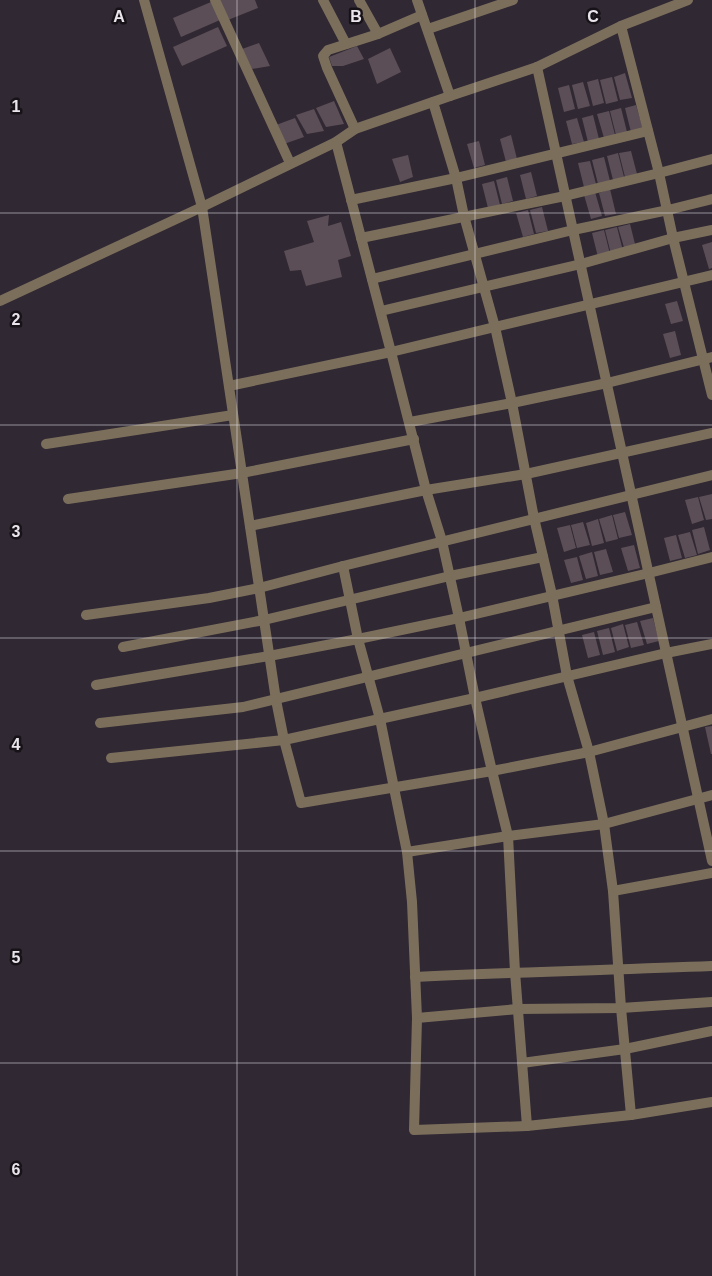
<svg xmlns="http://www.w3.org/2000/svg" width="712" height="1276" font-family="Arial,sans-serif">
<rect width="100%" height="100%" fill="#302833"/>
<g fill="#5b4e57">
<path d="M219 0H255L258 8 228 20Z"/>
<path d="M211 2 220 20 181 37 173 18Z"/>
<path d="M218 27 227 46 182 66 173 47Z"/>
<path d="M259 43 270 66 252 69 242 49Z"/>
<path d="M357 46 364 59 343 66H332L329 57Z"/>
<path d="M390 48 401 72 377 84 368 59Z"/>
<path d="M625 73 632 98 620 100 614 77Z"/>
<path d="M612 77 618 101 606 104 600 80Z"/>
<path d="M598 79 604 103 593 106 587 82Z"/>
<path d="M583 82 590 106 578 109 572 85Z"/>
<path d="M569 85 575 109 564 112 558 88Z"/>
<path d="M334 101 344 124 326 127 316 108Z"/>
<path d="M636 105 643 129 631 132 625 108Z"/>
<path d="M621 108 627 132 616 135 610 111Z"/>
<path d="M314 109 324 131 307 134 296 115Z"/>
<path d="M609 111 615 135 604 138 597 114Z"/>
<path d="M593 115 599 139 588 142 582 118Z"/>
<path d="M295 118 304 137 284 144 276 125Z"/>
<path d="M577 118 584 142 572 144 566 121Z"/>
<path d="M511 135 517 159 506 162 500 139Z"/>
<path d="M479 141 485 165 474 168 467 144Z"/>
<path d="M631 151 637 174 625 177 619 153Z"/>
<path d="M618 153 624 177 613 180 607 156Z"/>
<path d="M408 155 413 177 400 182 392 159Z"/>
<path d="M604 157 610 181 598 184 592 160Z"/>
<path d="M590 161 596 184 584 187 578 163Z"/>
<path d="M531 172 537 196 526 199 520 175Z"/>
<path d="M507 177 513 201 502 204 496 180Z"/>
<path d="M494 181 500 205 488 208 482 184Z"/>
<path d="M610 189 616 214 605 216 599 193Z"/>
<path d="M595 192 602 216 591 219 584 195Z"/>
<path d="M542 207 548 231 536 233 530 210Z"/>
<path d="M528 210 534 234 523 237 516 213Z"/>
<path d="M329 215 328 226 341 222 351 256 338 260 342 277 306 286 301 270 290 271 284 251 314 242 307 221Z"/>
<path d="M630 224 636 248 625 251 618 227Z"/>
<path d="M617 227 623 251 611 254 605 230Z"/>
<path d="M604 230 610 254 598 257 592 233Z"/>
<path d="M712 242V268L709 269 702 245Z"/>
<path d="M677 301 683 321 671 324 665 304Z"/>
<path d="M675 331 681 355 670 358 663 334Z"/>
<path d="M712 494V519L706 520 699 497Z"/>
<path d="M698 497 704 520 692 524 685 500Z"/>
<path d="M625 512 632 535 619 538 613 515Z"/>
<path d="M612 515 618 539 606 542 599 519Z"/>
<path d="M598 519 604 543 592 546 586 523Z"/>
<path d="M583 522 590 545 577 548 571 525Z"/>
<path d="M570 525 576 548 564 552 557 528Z"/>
<path d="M704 527 710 550 698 554 692 530Z"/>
<path d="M690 532 697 555 685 558 678 535Z"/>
<path d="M676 535 682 558 670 561 664 538Z"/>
<path d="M634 545 640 568 628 571 621 548Z"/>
<path d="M606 549 613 572 600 575 594 552Z"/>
<path d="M592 552 598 576 586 579 579 556Z"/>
<path d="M577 557 583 580 571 583 564 560Z"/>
<path d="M653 618 659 641 647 644 640 621Z"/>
<path d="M637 622 644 645 631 648 625 625Z"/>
<path d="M623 624 629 647 617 651 611 628Z"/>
<path d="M609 628 615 652 603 655 597 631Z"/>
<path d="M594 632 600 655 588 658 582 635Z"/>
<path d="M712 726V754H711L705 727Z"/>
</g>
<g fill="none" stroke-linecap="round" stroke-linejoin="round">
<g stroke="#7b6f5c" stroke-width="10">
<path d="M668 210 712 199"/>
<path d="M361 238 565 196 659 173"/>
<path d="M381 311 581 264 673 238 712 230"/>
<path d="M123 647 264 620 450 576 543 557"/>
<path d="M100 723 243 707 656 607"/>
</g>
<g stroke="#7b6f5c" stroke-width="10">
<path d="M144 0 202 207 276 700 284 740 301 803 492 771 589 752 712 719"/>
<path d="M215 0 290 163"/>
<path d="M323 0 346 44"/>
<path d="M359 0 378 34"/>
<path d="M417 0 450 96"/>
<path d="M621 26 659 173 673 238 712 395"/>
<path d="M428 29 513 0"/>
<path d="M537 67 712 861"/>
<path d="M433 102 456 178 464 216 495 327 512 403 534 518 552 595 567 676 589 752 604 824 613 891 621 1008 631 1115"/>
<path d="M355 129 327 68 323 56 328 50 378 34 422 15"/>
<path d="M336 142 391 352 426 490 442 541 459 618 475 698 492 771 508 836 515 972 527 1126"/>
<path d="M659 173 712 159"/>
<path d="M351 200 456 178 648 131"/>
<path d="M372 279 573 230 668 210"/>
<path d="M0 301 202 207 336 142 355 129 450 96 537 67 621 26 688 0"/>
<path d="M229 386 391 352 712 275"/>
<path d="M410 422 512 403 607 383 712 357"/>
<path d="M46 444 233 415"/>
<path d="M68 499 242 473 414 439"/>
<path d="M250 526 426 490 526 474 712 433"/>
<path d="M343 566 358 639 380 719 407 852 412 902 417 1018 414 1130 527 1126 631 1115 712 1102"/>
<path d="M86 615 209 598 259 588 343 566 712 475"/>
<path d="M96 685 269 656 358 639 459 618 649 573 712 557"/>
<path d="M111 758 284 740 475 698 666 653 712 644"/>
<path d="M407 852 508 836 604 824 712 795"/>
<path d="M613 891 712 873"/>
<path d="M415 977C514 972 613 970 712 966"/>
<path d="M417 1018 518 1009 621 1008 712 1002"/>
<path d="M522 1063 625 1049 712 1031"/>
</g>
</g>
<path fill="none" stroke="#eae5ed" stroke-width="1" stroke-opacity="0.55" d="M237 0V1276M475 0V1276M0 213H712M0 425H712M0 638H712M0 851H712M0 1063H712"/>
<g font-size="16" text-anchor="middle" font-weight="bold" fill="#eae5ed" stroke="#161217" stroke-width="5" stroke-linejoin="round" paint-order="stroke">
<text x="119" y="22">A</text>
<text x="356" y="22">B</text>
<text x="593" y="22">C</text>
<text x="16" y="112">1</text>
<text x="16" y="325">2</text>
<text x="16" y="537">3</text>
<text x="16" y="750">4</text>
<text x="16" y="963">5</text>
<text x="16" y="1175">6</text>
</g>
</svg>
